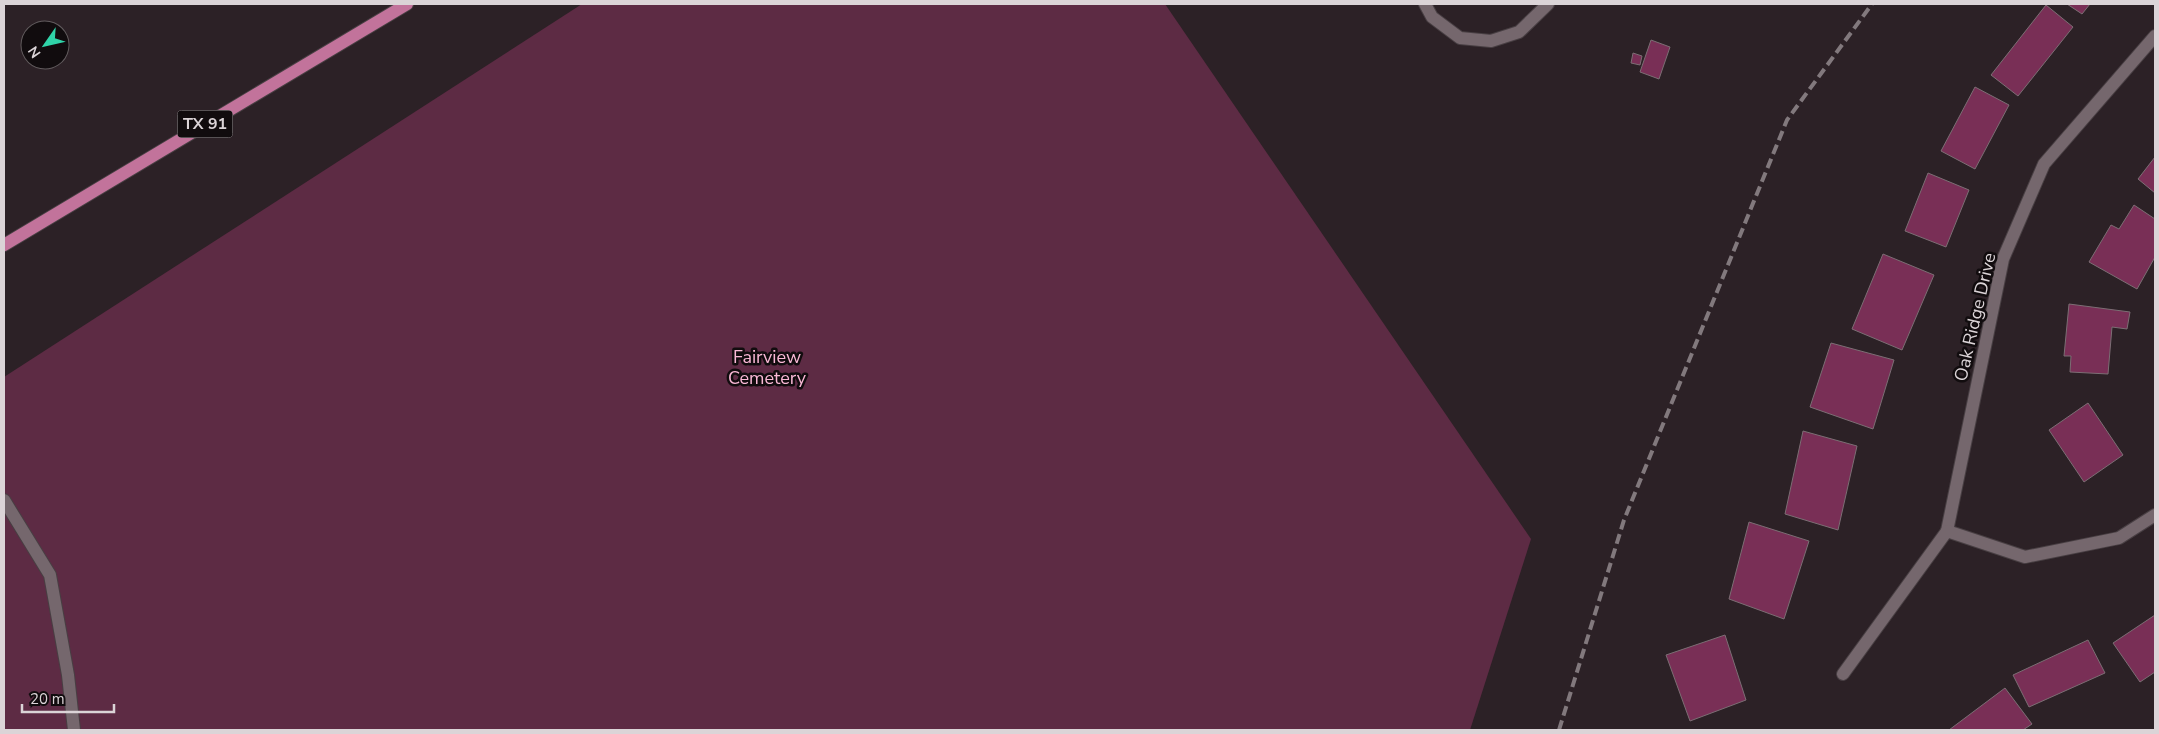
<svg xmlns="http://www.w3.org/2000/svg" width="2159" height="734" font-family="'Nunito Sans',sans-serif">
<rect width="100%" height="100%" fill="#2c2126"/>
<path fill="#5d2b44" d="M582 4H1165L1531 539 1470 730H4V377Z"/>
<g fill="#792f56" stroke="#7c6e74">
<path d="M2067 4H2090L2082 14Z"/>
<path d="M2046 5 2073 27 2018 96 1991 75Z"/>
<path d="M1651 40 1670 47 1659 79 1640 72Z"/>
<path d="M1633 53 1642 56 1640 65 1631 63Z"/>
<path d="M1975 87 2009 105 1975 169 1941 151Z"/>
<path d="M2155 157V193L2138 179Z"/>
<path d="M1928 173 1969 190 1946 247 1905 231Z"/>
<path d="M2134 205 2155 219V257L2137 289 2089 262 2111 225 2119 229Z"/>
<path d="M1883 254 1934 275 1902 350 1852 329Z"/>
<path d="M2069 304 2130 312 2127 329 2112 327 2108 374 2070 372 2071 356H2064Z"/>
<path d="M1831 343 1894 360 1873 429 1810 407Z"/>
<path d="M2088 403 2123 455 2084 482 2049 430Z"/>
<path d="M1803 431 1857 446 1838 530 1785 514Z"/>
<path d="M1749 522 1809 541 1784 619 1729 599Z"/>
<path d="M2155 615V672L2140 682 2113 643Z"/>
<path d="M1725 635 1746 700 1690 721 1666 655Z"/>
<path d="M2088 640 2105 673 2029 707 2013 675Z"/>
<path d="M2005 688 2032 724 2023 730H1949Z"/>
</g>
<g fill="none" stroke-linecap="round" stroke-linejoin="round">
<defs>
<g id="minor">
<path d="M1425 4 1432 17 1460 38 1491 41 1519 32 1548 4"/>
<path d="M4 500 50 575 68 675 74 730"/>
<path d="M1947 531 2003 259 2044 164 2155 36"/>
<path d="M1843 674 1947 531 2025 557 2119 538 2155 515"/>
</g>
<path id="major" d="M4 245 407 4"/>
</defs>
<use href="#minor" stroke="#483f43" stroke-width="14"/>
<use href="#major" stroke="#483f43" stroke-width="14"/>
<use href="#minor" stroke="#75676d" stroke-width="12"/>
<use href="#major" stroke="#c2739b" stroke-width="12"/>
<path stroke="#82797d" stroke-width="4" stroke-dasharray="10 5" stroke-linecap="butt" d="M1559 730 1624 520 1787 120 1872 4"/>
</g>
<g text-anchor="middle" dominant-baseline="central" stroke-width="5" stroke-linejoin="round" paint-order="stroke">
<rect fill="#110c0e" stroke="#9e989b" stroke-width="1" x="177.5" y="110.5" width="55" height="27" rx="4"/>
<g font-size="16" font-weight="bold" fill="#dbd4d7">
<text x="205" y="124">TX 91</text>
</g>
<g font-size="18" fill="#dbd4d7" stroke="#110c0e">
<text transform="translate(1975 317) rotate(-77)">Oak Ridge Drive</text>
</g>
<g font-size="18" fill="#fab8d6" stroke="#110c0e">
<text x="767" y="357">Fairview<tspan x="767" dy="21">Cemetery</tspan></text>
</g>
</g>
<rect width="2159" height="734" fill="none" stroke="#dbd4d7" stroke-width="10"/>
<g transform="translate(45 45) rotate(236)"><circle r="24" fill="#110c0e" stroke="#625c5e"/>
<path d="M0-4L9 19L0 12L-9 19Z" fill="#30d4a9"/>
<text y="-8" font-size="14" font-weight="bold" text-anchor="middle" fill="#dbd4d7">N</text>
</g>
<path d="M22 704v8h92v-8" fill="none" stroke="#dbd4d7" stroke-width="2.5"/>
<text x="30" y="704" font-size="15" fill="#dbd4d7" stroke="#110c0e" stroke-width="4" paint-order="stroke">20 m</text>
</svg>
